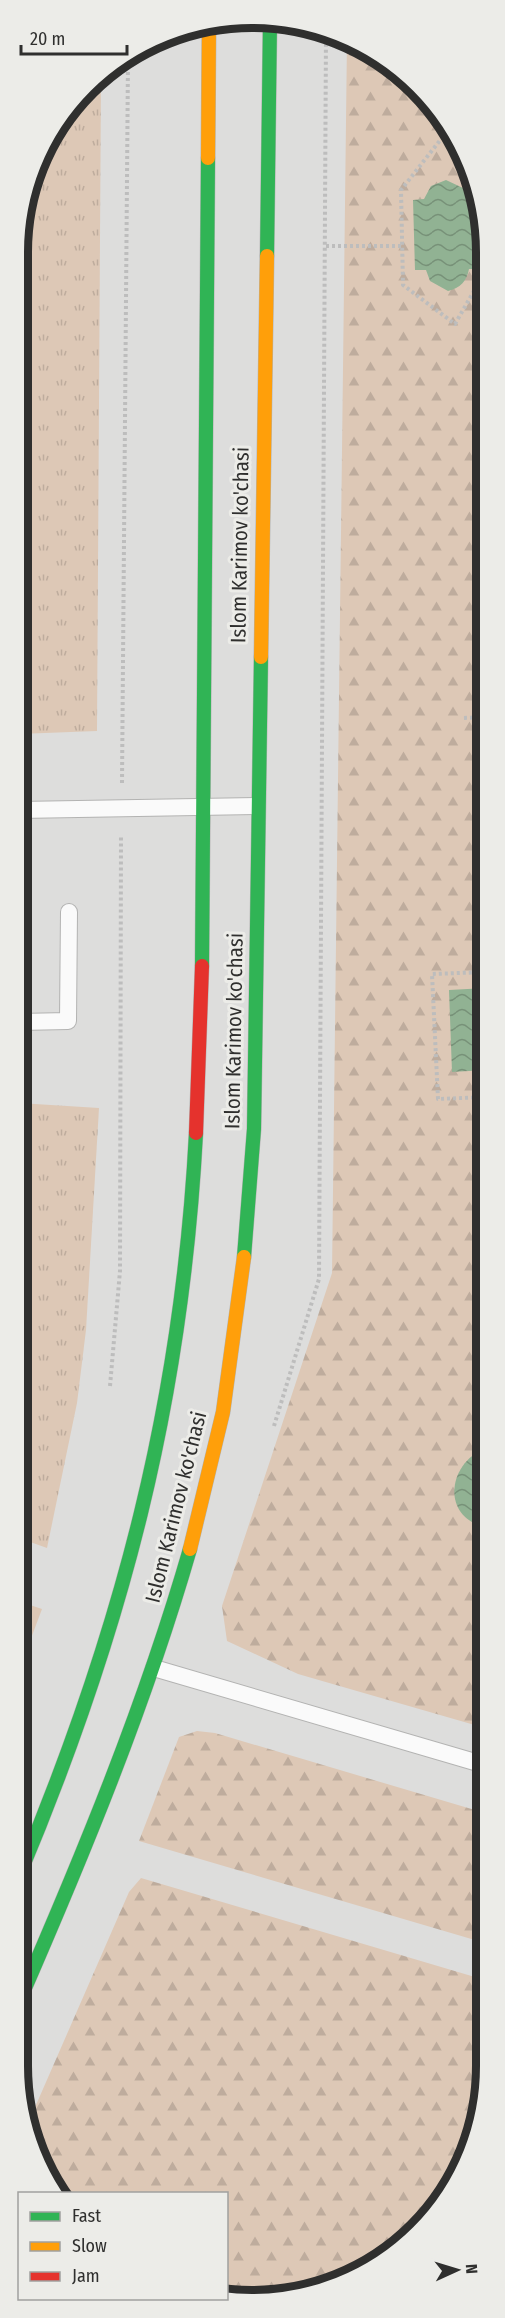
<svg xmlns="http://www.w3.org/2000/svg" width="505" height="2318" font-family="'Fira Sans Condensed',sans-serif">
<defs>
<pattern id="grass-tufts" width="24" height="20" patternUnits="userSpaceOnUse" patternTransform="scale(1.5)"><rect width="24" height="20" fill="#ddc8b6"/><path d="M3 7l-1-3M5 7V3M7 7l1-3M15 17l-1-3M17 17v-4M19 17l1-3" fill="none" stroke="#beac9d"/></pattern>
<pattern id="forest-firs" width="22" height="20" patternUnits="userSpaceOnUse" patternTransform="scale(1.5)"><rect width="22" height="20" fill="#ddc8b6"/><path d="M5 1l3.5 6h-7zM16 11l3.5 6h-7z" fill="#beac9d"/></pattern>
<pattern id="water-waves" width="16" height="10" patternUnits="userSpaceOnUse" patternTransform="scale(1.5)"><rect width="16" height="10" fill="#91b293"/><path d="M0 5q4-4 8 0t8 0" fill="none" stroke="#779178"/></pattern>
</defs>
<rect width="100%" height="100%" fill="#dddddc"/>
<g fill="url(#grass-tufts)">
<path d="M101 77 97 731 19 734 20 222 49 136Z"/>
<path d="M19 1103 99 1108 86 1330 77 1403 47 1548 19 1538Z"/>
</g>
<g fill="url(#forest-firs)">
<path d="M347 39 357 42 419 87 463 149 486 237 485 1728 298 1674 227 1641 222 1606 332 1273Z"/>
<path d="M18 1601 42 1609 18 1673Z"/>
<path d="M197 1731 215 1733 485 1813V1943L139 1841 179 1737Z"/>
<path d="M141 1878 485 1980V2096L456 2182 407 2242 328 2288 238 2300 227 2297 226 2194 61 2193 36 2155 29 2121 129 1892Z"/>
</g>
<g fill="url(#water-waves)">
<path d="M446 180 463 188 467 199 476 198 478 207 480 269H469C467 281 460 288 448 291L430 281 426 270H415L413 200 424 199 431 186Z"/>
<path d="M486 988V1070L452 1072 449 990Z"/>
<path d="M486 1448 485 1527C441 1517 447 1463 486 1448Z"/>
</g>
<g fill="none" stroke-linecap="round" stroke-linejoin="round">
<defs>
<g id="lane">
<path d="M19 810 257 806"/>
<path d="M19 1022 68 1021 69 912"/>
<path d="M154 1668 485 1765"/>
</g>
<g id="fast">
<path d="M267 256 270 21"/>
<path d="M202 966 208 158"/>
<path d="M244 1257 254 1129 261 657"/>
<path d="M18 1878C122 1631 182 1402 196 1133"/>
<path d="M18 2004C83 1855 145 1705 190 1549"/>
</g>
<g id="slow">
<path d="M208 158 209 25"/>
<path d="M261 657 267 256"/>
<path d="M190 1549 223 1412 244 1257"/>
</g>
<path id="jam" d="M196 1133 202 966"/>
</defs>
<use href="#lane" stroke="#b3b3b2" stroke-width="18"/>
<use href="#fast" stroke="#b3b3b2" stroke-width="15"/>
<use href="#slow" stroke="#b3b3b2" stroke-width="15"/>
<use href="#jam" stroke="#b3b3b2" stroke-width="15"/>
<g stroke="#bdbdbd" stroke-width="4" stroke-dasharray="3 3" stroke-linecap="butt">
<path d="M469 172 445 134 401 190 403 285 455 324 486 270"/>
<path d="M326 246H403"/>
<path d="M464 718 486 717"/>
<path d="M122 783 128 58"/>
<path d="M486 1097 438 1099 432 974 486 972"/>
<path d="M480 1286 486 1288"/>
<path d="M110 1386 120 1271 121 835"/>
<path d="M274 1426 319 1279 326 33"/>
</g>
<use href="#lane" stroke="#fafafa" stroke-width="16"/>
<use href="#fast" stroke="#30b455" stroke-width="14"/>
<use href="#slow" stroke="#ff9f0a" stroke-width="14"/>
<use href="#jam" stroke="#e5322d" stroke-width="14"/>
</g>
<g text-anchor="middle" dominant-baseline="central" stroke-width="6" stroke-linejoin="round" paint-order="stroke">
<g font-size="21" fill="#2f2f2e" stroke="#ecece8">
<text transform="translate(240 545) rotate(-89)">Islom Karimov ko'chasi</text>
<text transform="translate(234 1031) rotate(-89)">Islom Karimov ko'chasi</text>
<text transform="translate(176 1507) rotate(-76)">Islom Karimov ko'chasi</text>
</g>
</g>
<path d="M0 0H505V2318H0ZM252 28H252A224 224 0 0 1 476 252V2066A224 224 0 0 1 252 2290H252A224 224 0 0 1 28 2066V252A224 224 0 0 1 252 28Z" fill="#ecece8" fill-rule="evenodd"/>
<path fill="none" stroke="#2f2f2e" stroke-width="8" d="M252 28H252A224 224 0 0 1 476 252V2066A224 224 0 0 1 252 2290H252A224 224 0 0 1 28 2066V252A224 224 0 0 1 252 28Z"/>
<rect x="18" y="2192" width="210" height="108" fill="#ecece8" stroke="#a0a09e" stroke-width="1.5"/>
<rect x="30" y="2212" width="30" height="9" fill="#30b455" stroke="#a0a09e" stroke-width="1.5"/>
<text x="72" y="2222" font-size="18" fill="#2f2f2e">Fast</text>
<rect x="30" y="2242" width="30" height="9" fill="#ff9f0a" stroke="#a0a09e" stroke-width="1.5"/>
<text x="72" y="2252" font-size="18" fill="#2f2f2e">Slow</text>
<rect x="30" y="2272" width="30" height="9" fill="#e5322d" stroke="#a0a09e" stroke-width="1.5"/>
<text x="72" y="2282" font-size="18" fill="#2f2f2e">Jam</text>
<g transform="translate(457 2270) rotate(86)" stroke="#ecece8" stroke-width="4.5" paint-order="stroke">
<path d="M0-4.5L10 22L0 15L-10 22Z" fill="#2f2f2e"/>
<text y="-9" font-size="16" font-weight="bold" text-anchor="middle" fill="#2f2f2e">N</text>
</g>
<path d="M21 45v9h106v-9" fill="none" stroke="#2f2f2e" stroke-width="3"/>
<text x="30" y="45" font-size="18" fill="#2f2f2e" stroke="#ecece8" stroke-width="4.5" paint-order="stroke">20 m</text>
</svg>
